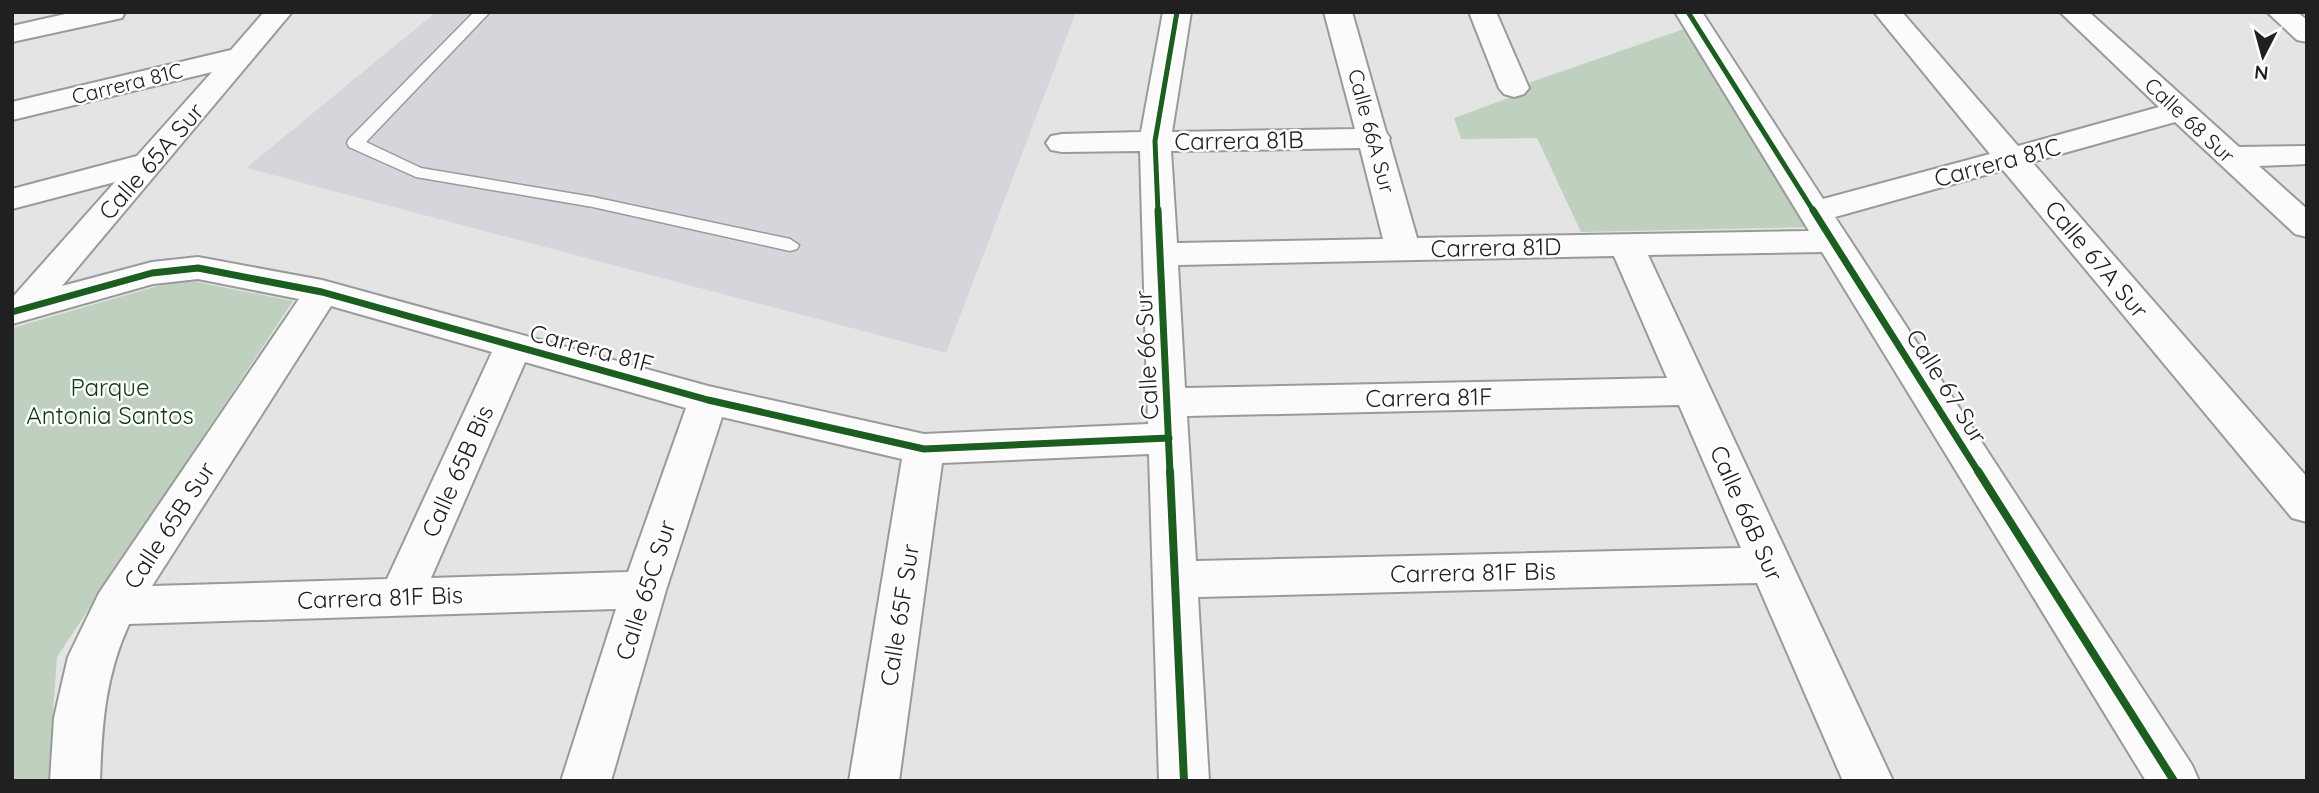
<svg xmlns="http://www.w3.org/2000/svg" width="2319" height="793" font-family="Quicksand,sans-serif">
<rect width="100%" height="100%" fill="#e4e4e5"/>
<path fill="#d5d5db" d="M436 12H1076L946 353 246 168Z"/>
<g fill="#c0d0be">
<path d="M1684 29 1809 227 1581 232 1537 138 1461 139 1454 118 1517 95 1514 88Z"/>
<path d="M182 279 293 301 57 657 48 781H12V328Z"/>
</g>
<g fill="none" stroke-linecap="round" stroke-linejoin="round">
<defs>
<path id="lane" d="M474 12H490L366 142 421 168 593 197 790 239 799 245 797 249 790 251 593 207 416 177 349 147 347 143 349 139Z"/>
<g id="street">
<path d="M74 12H125L122 18 12 42V26Z"/>
<path d="M264 12H292L62 286 152 262 198 257 322 280 708 386 924 434 1148 424 1140 151 1062 152 1051 150 1046 143 1051 136 1062 134 1141 132 1163 12H1191L1172 132 1355 129 1324 12H1352L1386 132 1390 138 1389 140 1417 238 1809 231 1675 12H1702L1823 199 1990 154 1874 12H1902L2018 146 2159 107 2060 12H2089L2239 147 2307 146V164L2259 166 2307 209V237L2295 234 2175 122 2032 162 2307 477V522L2292 518 2003 170 1835 217 2192 765 2199 781H2146L1822 252 1648 255 1893 781H1843L1757 583 1198 597 1209 781H1159L1149 454 942 463 899 781H849L902 459 722 417 666 590 611 781H561L616 609 129 624C105 677 102 724 100 781H50L54 718 68 657 99 593 299 299 198 279 153 284 12 324V298L115 182 12 209V189L137 156 212 72 12 120V102L231 50ZM1360 148 1383 239 1177 243 1171 151ZM1614 256 1667 378 1185 388 1178 265ZM331 306 492 352 387 579 152 586ZM525 362 686 408 628 572 431 578ZM1679 405 1741 548 1196 561 1187 416Z"/>
<path d="M1469 12H1496L1529 88 1524 94 1514 97 1504 94 1499 88Z"/>
<path d="M2267 12H2297L2307 20V42L2297 40Z"/>
</g>
</defs>
<use href="#lane" stroke="#9a9a9b" stroke-width="3"/>
<use href="#street" stroke="#9a9a9b" stroke-width="4"/>
<use href="#lane" fill="#fbfbfb" fill-rule="evenodd"/>
<use href="#street" fill="#fbfbfb" fill-rule="evenodd"/>
<defs>
<g id="cycleway-far2">
<path d="M1688 12 1814 212"/>
<path d="M1158 212 1155 141 1177 12"/>
</g>
<g id="cycleway-far1">
<path d="M1158 210 1170 473"/>
<path d="M1813 210 1979 473"/>
<path d="M12 312 152 273 198 268 322 292 708 400 924 449 1169 438"/>
</g>
<g id="cycleway">
<path d="M1170 471 1184 781"/>
<path d="M1978 471 2174 781"/>
</g>
</defs>
<use href="#cycleway-far2" stroke="#fff" stroke-width="9"/>
<use href="#cycleway-far1" stroke="#fff" stroke-width="11"/>
<use href="#cycleway" stroke="#fff" stroke-width="12"/>
<use href="#cycleway-far2" stroke="#1b5e20" stroke-width="5"/>
<use href="#cycleway-far1" stroke="#1b5e20" stroke-width="7"/>
<use href="#cycleway" stroke="#1b5e20" stroke-width="8"/>
</g>
<g text-anchor="middle" dominant-baseline="central" stroke-width="5" stroke-linejoin="round" paint-order="stroke">
<g font-size="21" fill="#202021" stroke="#fff">
<text transform="translate(127 83) rotate(-14)">Carrera 81C</text>
<text transform="translate(2190 120) rotate(43)">Calle 68 Sur</text>
<text transform="translate(1372 131) rotate(75)">Calle 66A Sur</text>
</g>
<g font-size="24" fill="#202021" stroke="#fff">
<text transform="translate(1239 140) rotate(-1)">Carrera 81B</text>
<text transform="translate(151 161) rotate(-49)">Calle 65A Sur</text>
<text transform="translate(1997 162) rotate(-15)">Carrera 81C</text>
<text transform="translate(1496 247) rotate(-1)">Carrera 81D</text>
<text transform="translate(2097 259) rotate(50)">Calle 67A Sur</text>
<text transform="translate(592 348) rotate(15)">Carrera 81F</text>
<text transform="translate(1146 355) rotate(-93)">Calle 66 Sur</text>
<text transform="translate(1947 386) rotate(58)">Calle 67 Sur</text>
<text transform="translate(1429 397) rotate(-1)">Carrera 81F</text>
<text transform="translate(457 471) rotate(-66)">Calle 65B Bis</text>
<text transform="translate(1747 513) rotate(66)">Calle 66B Sur</text>
<text transform="translate(169 525) rotate(-57)">Calle 65B Sur</text>
<text transform="translate(1473 572) rotate(-1)">Carrera 81F Bis</text>
<text transform="translate(645 590) rotate(-72)">Calle 65C Sur</text>
<text transform="translate(380 597) rotate(-2)">Carrera 81F Bis</text>
<text transform="translate(899 615) rotate(-81)">Calle 65F Sur</text>
</g>
<g font-size="24" fill="#0e3b08" stroke="#fff">
<text x="110" y="387">Parque<tspan x="110" dy="28">Antonia Santos</tspan></text>
</g>
</g>
<rect width="2319" height="793" fill="none" stroke="#202021" stroke-width="28"/>
<g transform="translate(2263 56) rotate(186)" stroke="#ffffff" stroke-width="5" paint-order="stroke">
<path d="M0-5L12 26L0 18L-12 26Z" fill="#202021"/>
<text y="-10" font-size="19" font-weight="bold" text-anchor="middle" fill="#202021">N</text>
</g>
</svg>
